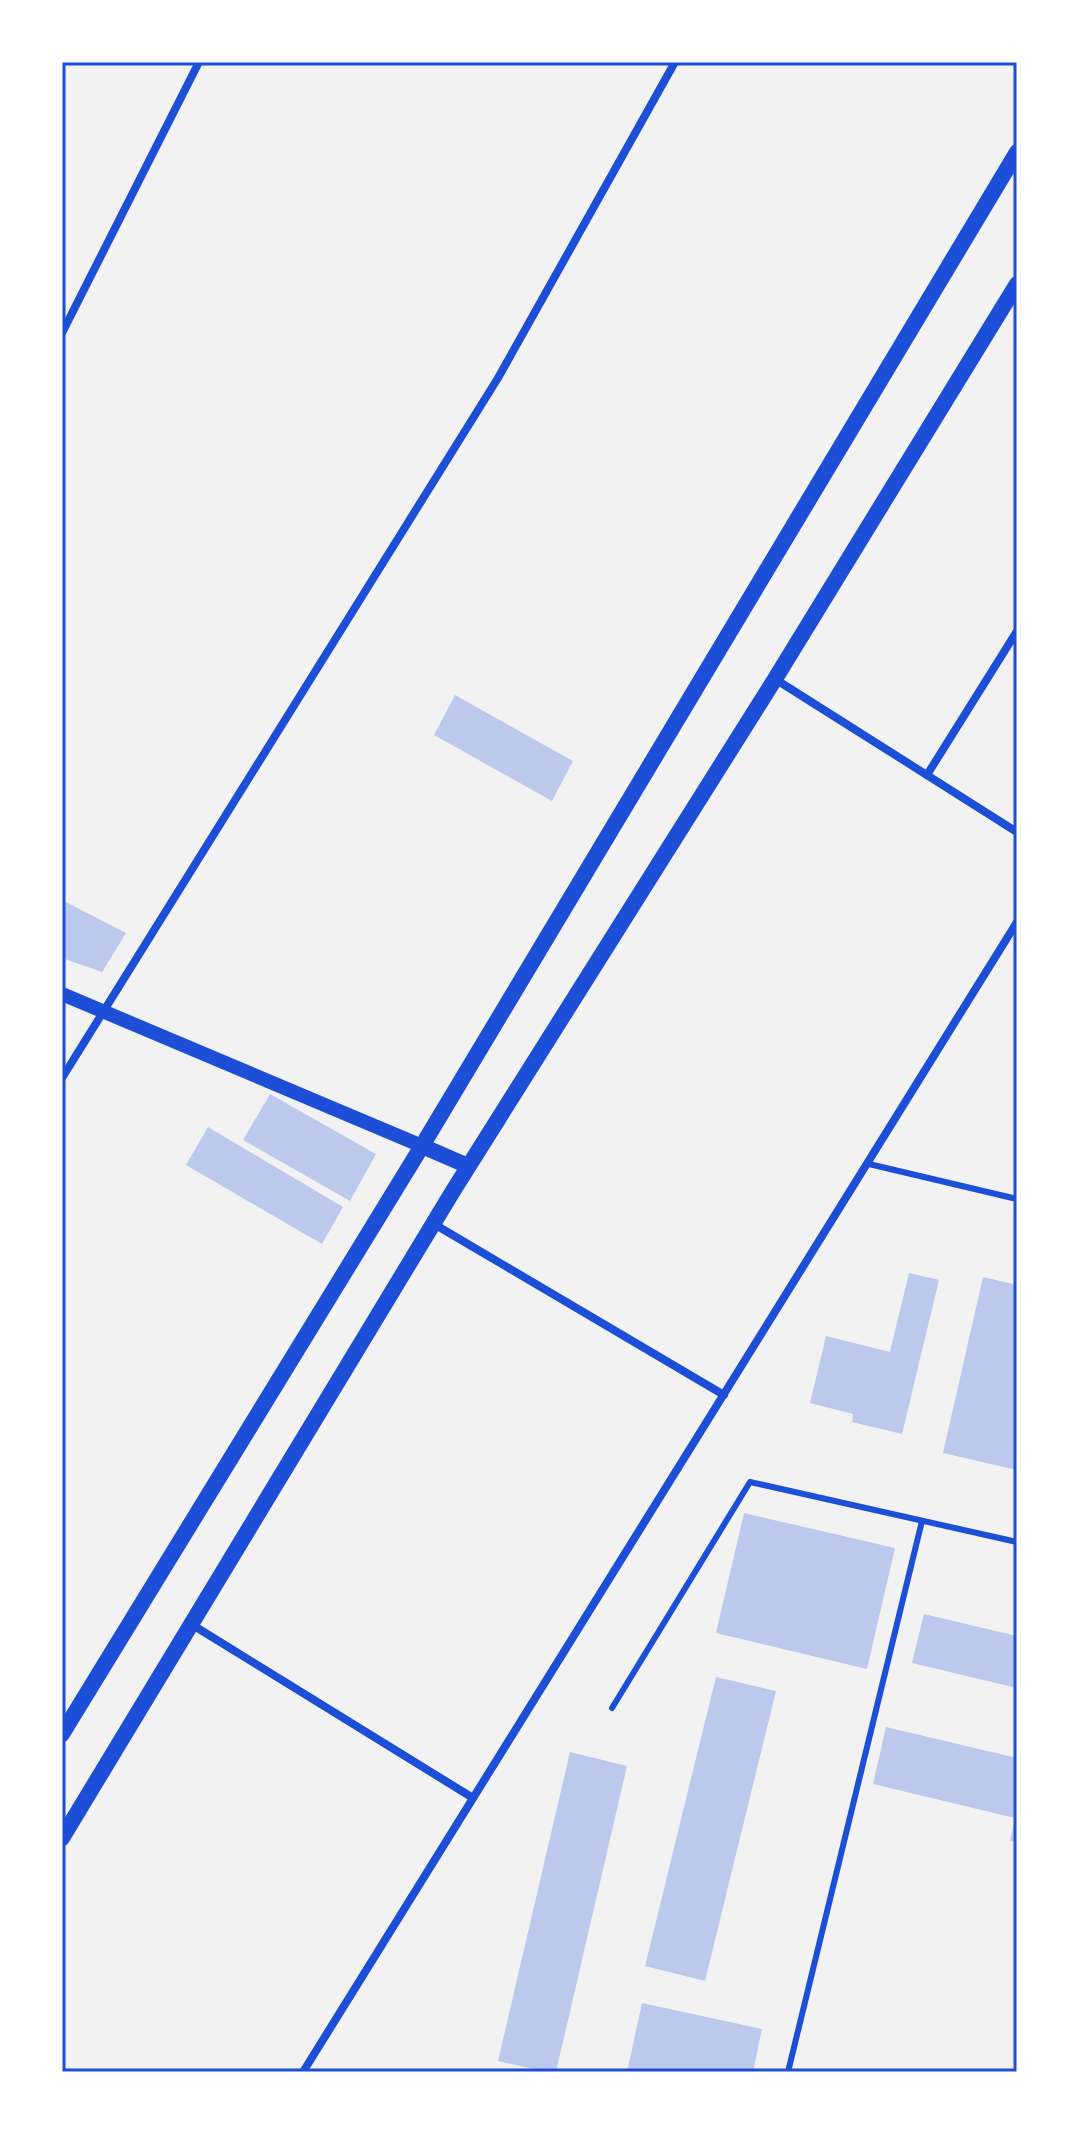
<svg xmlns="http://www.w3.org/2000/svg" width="1079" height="2134" font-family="'Libre Baskerville',serif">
<rect width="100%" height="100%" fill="#f2f2f2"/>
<g fill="#bdc9ec">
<path d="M455 695 573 761 552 801 434 735Z"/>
<path d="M62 900 126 933 102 972 62 958Z"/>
<path d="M270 1094 376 1154 350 1201 243 1140Z"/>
<path d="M208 1127 343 1207 322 1244 186 1165Z"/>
<path d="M909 1273 939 1280 902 1434 852 1422 853 1414 810 1403 826 1336 890 1352Z"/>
<path d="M983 1277 1017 1285V1470L943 1453Z"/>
<path d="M744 1513 895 1548 867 1669 716 1633Z"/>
<path d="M924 1614 1017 1636V1688L912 1663Z"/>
<path d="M716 1677 776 1691 705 1981 645 1966Z"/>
<path d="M886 1727 1017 1758V1842L1010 1841 1015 1818 873 1784Z"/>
<path d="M570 1752 627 1766 556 2072H547L498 2061Z"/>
<path d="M642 2003 762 2029 753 2072H627Z"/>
</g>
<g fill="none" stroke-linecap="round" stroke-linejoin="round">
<g stroke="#1d4ed8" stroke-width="6">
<path d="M869 1164 1017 1199"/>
<path d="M612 1708 750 1482 1017 1542"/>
<path d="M788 2072 922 1521"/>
</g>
<g stroke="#1d4ed8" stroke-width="8">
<path d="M62 333 199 62"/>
<path d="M775 679 1017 832"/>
<path d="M927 775 1017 631"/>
<path d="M62 1078 498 378 675 62"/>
<path d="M434 1224 724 1395"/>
<path d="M191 1624 473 1798"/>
<path d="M303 2072 1017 922"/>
</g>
<path stroke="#1d4ed8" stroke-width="14" d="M62 994 422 1146"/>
<g stroke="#1d4ed8" stroke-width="16">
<path d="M422 1146 468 1166"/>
<path d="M62 1734 422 1146 1017 152"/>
<path d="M62 1838 453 1191 775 679 1017 284"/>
</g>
</g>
<rect width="1079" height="2134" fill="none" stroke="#ffffff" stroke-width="128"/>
<rect x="64" y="64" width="951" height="2006" fill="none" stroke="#1d4ed8" stroke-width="3"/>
</svg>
